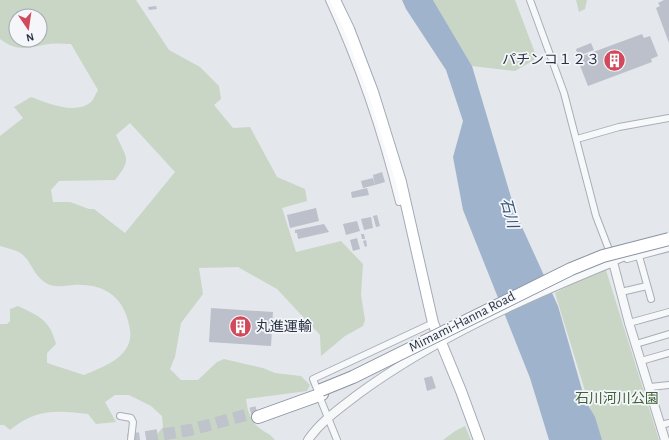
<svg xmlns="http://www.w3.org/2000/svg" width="669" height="440" font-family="'Alegreya Sans','Noto Sans JP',sans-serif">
<rect width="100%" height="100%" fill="#e4e7ec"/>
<g fill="#c9d6c5" fill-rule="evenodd">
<path d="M0 0H136L169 50 200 67 219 86 221 99 214 105 233 128 250 127 277 177 305 189 307 201 282 208 296 252 341 241 363 264 361 295 365 320 363 326 345 336 321 356 320 335 277 289 238 267 199 268 203 294 181 323 175 357 170 369 181 380H198L217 362 224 359 263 368 275 373 301 376 310 385 307 391 246 399C247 408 250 420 257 426 263 432 270 433 275 440H152L163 427 162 416 151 406 129 395H115L105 402 116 422 96 424 88 414C57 410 35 409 10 430L4 425H0V324H7L10 321V309L18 306C39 316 50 320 56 344L47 353V363L84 375C104 367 134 356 130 330 125 297 105 283 73 285 64 286 53 288 46 283 34 276 32 263 23 255 18 250 6 248 0 246V136L23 118 14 107 31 97C48 103 76 116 92 101 94 98 96 93 98 90L71 44C64 44 56 43 49 44 29 47 18 53 0 39ZM16 16H40V40H16ZM130 123 175 172 125 233 94 209H89L70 202H53L51 190 59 181 115 180C132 159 127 159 116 135Z"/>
<path d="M433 0H515L535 53 534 60 515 71 472 66Z"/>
<path d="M576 0H587L585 9 579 12Z"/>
<path d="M605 267 659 440H600L555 293Z"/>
<path d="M465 426 471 440H443L455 431Z"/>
</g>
<path fill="#9fb4cc" d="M402 0H433L472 66 516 214 558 306 585 400 595 417 602 440H549L530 378 463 210 453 157 463 121 446 70 406 9Z"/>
<g fill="#bbc0ca">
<path d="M664 0H669V43L656 8 660 6 658 3Z"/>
<path d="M156 6 157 9 149 10 148 7Z"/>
<path d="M642 34 644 38 650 36 658 56 651 59 652 62 588 86 577 58Z"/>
<path d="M591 43 594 50 578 56 576 49Z"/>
<path d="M382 172 385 182 375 185 373 175Z"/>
<path d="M373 178 375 185 363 188 361 181Z"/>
<path d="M367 188 369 195 352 198 351 192Z"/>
<path d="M316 208 319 221 290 228 287 215Z"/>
<path d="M377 215 380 226 376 227 373 216Z"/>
<path d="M371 217 373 228 364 230 361 219Z"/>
<path d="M357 221 360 231 346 235 343 224Z"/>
<path d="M324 224 329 232 298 239 297 233H295V230Z"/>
<path d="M361 234H364L365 239H362Z"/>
<path d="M357 238 360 249 353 251 350 240Z"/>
<path d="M366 240 367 246 365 247 363 241Z"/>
<path d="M211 308 273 312 271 346 209 342Z"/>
<path d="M432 376 436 388 427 391 424 378Z"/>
</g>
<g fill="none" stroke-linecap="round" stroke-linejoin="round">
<path stroke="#bfc3cb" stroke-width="12" stroke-dasharray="12 6" stroke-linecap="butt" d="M128 440 190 430 257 412"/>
<defs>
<g id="minor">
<path d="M329 0C359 65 382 133 399 202L405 201"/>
<path d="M530 0 564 93 596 216 611 255"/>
<path d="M577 139 619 127 669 118"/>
<path d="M639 256 651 299"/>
<path d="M627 259 669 248"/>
<path d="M613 262 630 255"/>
<path d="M621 292 647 286"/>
<path d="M629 323 669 312"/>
<path d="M636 344 669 334"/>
<path d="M641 361 669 353"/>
<path d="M650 387 669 385"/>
<path d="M317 389 313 379 433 323"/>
<path d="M320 398 337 440"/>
<path d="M120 416 131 418 133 422 131 440"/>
<path d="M661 425 669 423"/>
</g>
<path id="tertiary" d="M308 440C321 421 339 409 357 395 433 339 527 297 613 262L629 323 665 440"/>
<path id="primary" d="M335 0 349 29 373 92 401 182 433 323 461 391 479 440"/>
<path id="motorway" d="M258 417 322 394"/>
</defs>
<use href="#minor" stroke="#a9aeb7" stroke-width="8"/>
<use href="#tertiary" stroke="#a9aeb7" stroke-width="10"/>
<use href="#primary" stroke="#a3abb8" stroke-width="12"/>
<use href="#motorway" stroke="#8b94a3" stroke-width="14"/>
<use href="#minor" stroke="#f7f8fa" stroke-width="6"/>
<use href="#tertiary" stroke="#f7f8fa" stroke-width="8"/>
<use href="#primary" stroke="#fff" stroke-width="10"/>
<use href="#motorway" stroke="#fff" stroke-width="12"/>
<defs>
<path id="motorway-bridge" d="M321 390 353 377 571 269 603 256 669 239"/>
</defs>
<use href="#motorway-bridge" stroke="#8b94a3" stroke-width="14" stroke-linecap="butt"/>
<use href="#motorway-bridge" stroke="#fff" stroke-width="12"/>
</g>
<defs>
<symbol id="building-disc" viewBox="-11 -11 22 22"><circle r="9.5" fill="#d1495b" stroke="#f4f6f9"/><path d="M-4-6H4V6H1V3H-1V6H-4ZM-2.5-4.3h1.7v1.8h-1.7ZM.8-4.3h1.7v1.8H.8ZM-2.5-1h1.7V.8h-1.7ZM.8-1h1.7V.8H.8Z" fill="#fff"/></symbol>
</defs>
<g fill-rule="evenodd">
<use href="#building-disc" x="602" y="48" width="25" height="25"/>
<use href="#building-disc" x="228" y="314" width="25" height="25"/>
</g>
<g text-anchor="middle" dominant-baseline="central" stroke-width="3.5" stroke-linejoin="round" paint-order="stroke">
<g font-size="14" fill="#2b3445" stroke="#f4f6f9" text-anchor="end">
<text x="600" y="60">パチンコ１２３</text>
<text x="256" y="327" text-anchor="start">丸進運輸</text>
</g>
<g font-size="14" fill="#2b3445" stroke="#f4f6f9">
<text transform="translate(462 322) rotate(-27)">Mimami-Hanna Road</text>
</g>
<g font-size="14" fill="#3f6138" stroke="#f4f6f9">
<text x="617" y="399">石川河川公園</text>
</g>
<g font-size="15" font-style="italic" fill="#34527a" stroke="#f4f6f9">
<text transform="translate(509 213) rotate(75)">石川</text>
</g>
</g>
<g transform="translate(28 28) rotate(167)"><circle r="19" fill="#f4f6f9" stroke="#a4a8b1"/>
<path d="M0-3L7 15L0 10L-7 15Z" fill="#d1495b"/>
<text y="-6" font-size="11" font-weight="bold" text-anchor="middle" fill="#2b3445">N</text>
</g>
</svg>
